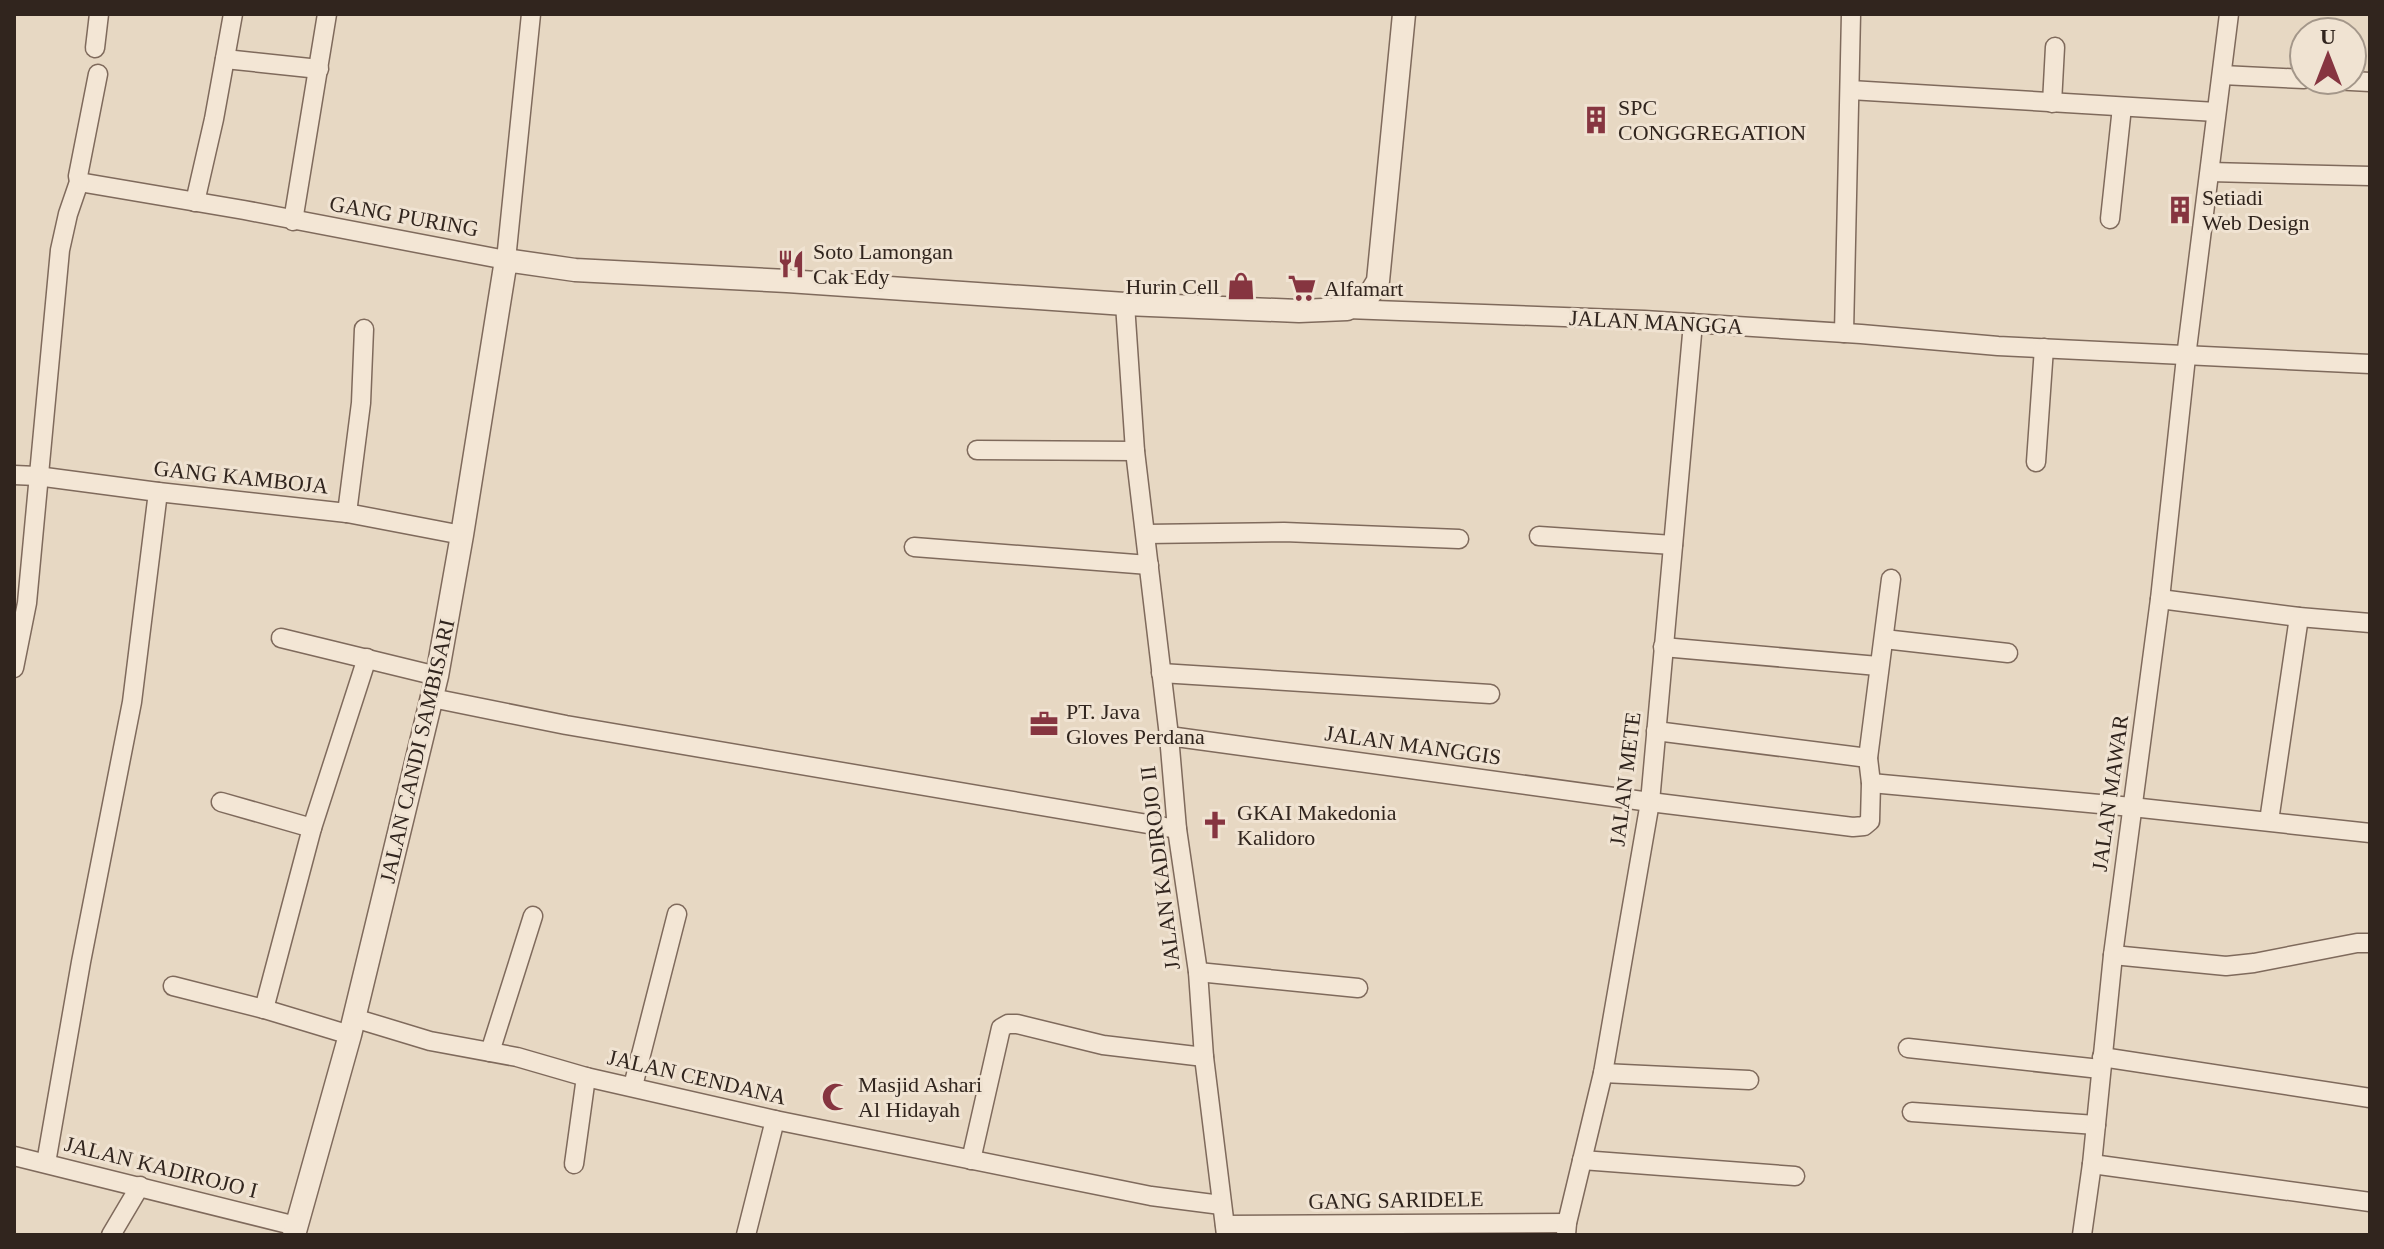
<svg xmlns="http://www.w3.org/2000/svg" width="2384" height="1249" font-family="Georgia,serif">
<rect width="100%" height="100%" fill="#e7d8c3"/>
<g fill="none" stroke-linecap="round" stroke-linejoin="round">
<defs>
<g id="minor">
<path d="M95 48 99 14"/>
<path d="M225 59 319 69"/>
<path d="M2222 75 2304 79"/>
<path d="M2332 80 2370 82"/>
<path d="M1850 90 2216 112"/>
<path d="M2052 103 2055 47"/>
<path d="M2210 172 2370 176"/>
<path d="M79 182 244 210 506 260 531 14"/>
<path d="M195 202 214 119 233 14"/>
<path d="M2110 219 2122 107"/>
<path d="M293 221 327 14"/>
<path d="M1125 304 1135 451 1169 736 1177 829 1198 972 1204 1057 1226 1235"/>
<path d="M1347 309 1644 320 1861 334 1998 346 2370 364"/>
<path d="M1844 333 1851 14"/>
<path d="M977 450 1135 451"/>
<path d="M2036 462 2044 348"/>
<path d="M14 475 37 476 158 492 347 513 462 535"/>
<path d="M347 513 361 403 364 329"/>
<path d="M1146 534 1284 532 1459 539"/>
<path d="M1539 536 1673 545"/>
<path d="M914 547 1149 565"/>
<path d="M2160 599 2299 617 2370 623"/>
<path d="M281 638 437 676"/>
<path d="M1884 639 2008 653"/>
<path d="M1663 647 1878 666"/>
<path d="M14 668 27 603 60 250 68 214 79 182 78 176 98 74"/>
<path d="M1161 673 1490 694"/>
<path d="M432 698 566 725 1177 829"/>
<path d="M1656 731 1868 758"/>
<path d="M1169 736 1650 802 1853 827 1864 826 1870 821 1871 783 1868 758 1891 579"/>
<path d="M1871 783 2132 807 2370 833"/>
<path d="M221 802 312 828 367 658"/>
<path d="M2269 821 2299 617"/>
<path d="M2113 955 2226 966 2254 963 2357 943H2370"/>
<path d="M1198 972 1358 988"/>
<path d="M173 986 264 1009 350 1035"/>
<path d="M264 1009 312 828"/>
<path d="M354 1018 430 1041 517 1057 586 1077 775 1120 1151 1196 1221 1205"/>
<path d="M1908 1048 2100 1069"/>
<path d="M490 1052 533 916"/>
<path d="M2102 1057 2370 1098"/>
<path d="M1603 1073 1749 1080"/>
<path d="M633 1086 677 914"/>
<path d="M1912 1112 2096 1125"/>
<path d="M14 1156 296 1226"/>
<path d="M971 1160 1001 1028 1008 1024H1017L1103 1045 1204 1057"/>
<path d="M1582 1160 1795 1176"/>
<path d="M46 1163 81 962 132 702 158 492"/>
<path d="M574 1164 586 1077"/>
<path d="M2092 1164 2370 1202"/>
<path d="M1225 1225 1567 1223"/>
<path d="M111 1235 140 1186"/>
<path d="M746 1235 775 1120"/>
<path d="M1566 1235 1567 1223 1603 1073 1650 802 1693 323"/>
<path d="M2082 1235 2092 1164 2113 955 2160 599 2186 357 2229 14"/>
</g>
<path id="tertiary" d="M294 1235 350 1035 437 676 462 535 506 260 575 270 787 281 1125 304 1299 311 1347 309 1370 294 1378 281 1404 14"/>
</defs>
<use href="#minor" stroke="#7f6a5c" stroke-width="21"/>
<use href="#tertiary" stroke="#7f6a5c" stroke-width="25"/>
<use href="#minor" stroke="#f3e6d5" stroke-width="18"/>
<use href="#tertiary" stroke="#f3e6d5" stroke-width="22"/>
</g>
<defs>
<symbol id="building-bare" viewBox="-9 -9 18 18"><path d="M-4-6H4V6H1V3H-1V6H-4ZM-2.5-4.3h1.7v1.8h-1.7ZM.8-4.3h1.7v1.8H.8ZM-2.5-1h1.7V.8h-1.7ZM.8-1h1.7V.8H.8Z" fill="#863540" stroke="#f0e3d2" stroke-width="2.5" paint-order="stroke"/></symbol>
<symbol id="restaurant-bare" viewBox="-9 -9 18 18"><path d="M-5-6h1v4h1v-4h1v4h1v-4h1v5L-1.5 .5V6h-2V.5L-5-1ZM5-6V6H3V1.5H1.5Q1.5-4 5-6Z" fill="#863540" stroke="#f0e3d2" stroke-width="2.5" paint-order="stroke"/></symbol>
<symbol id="shop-bare" viewBox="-9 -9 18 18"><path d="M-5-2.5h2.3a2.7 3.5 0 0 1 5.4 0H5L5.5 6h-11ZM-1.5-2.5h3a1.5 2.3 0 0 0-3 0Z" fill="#863540" stroke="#f0e3d2" stroke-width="2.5" paint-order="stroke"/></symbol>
<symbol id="supermarket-bare" viewBox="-9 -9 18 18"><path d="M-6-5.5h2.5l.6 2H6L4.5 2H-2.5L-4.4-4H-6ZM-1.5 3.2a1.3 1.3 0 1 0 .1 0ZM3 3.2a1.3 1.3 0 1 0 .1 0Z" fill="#863540" stroke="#f0e3d2" stroke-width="2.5" paint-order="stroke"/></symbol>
<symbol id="office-bare" viewBox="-9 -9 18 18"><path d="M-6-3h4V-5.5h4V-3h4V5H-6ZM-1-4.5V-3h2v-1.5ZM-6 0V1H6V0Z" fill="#863540" stroke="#f0e3d2" stroke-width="2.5" paint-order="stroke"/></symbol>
<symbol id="church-bare" viewBox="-9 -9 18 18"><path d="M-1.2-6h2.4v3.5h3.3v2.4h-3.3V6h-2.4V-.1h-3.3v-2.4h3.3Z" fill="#863540" stroke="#f0e3d2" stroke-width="2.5" paint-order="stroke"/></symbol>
<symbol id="mosque-bare" viewBox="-9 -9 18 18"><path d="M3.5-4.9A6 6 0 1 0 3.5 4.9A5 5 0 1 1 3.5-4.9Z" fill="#863540" stroke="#f0e3d2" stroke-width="2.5" paint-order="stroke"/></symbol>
</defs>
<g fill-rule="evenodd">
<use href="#building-bare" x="1576" y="100" width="40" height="40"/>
<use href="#building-bare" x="2160" y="190" width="40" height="40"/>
<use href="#restaurant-bare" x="771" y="244" width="40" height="40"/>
<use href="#shop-bare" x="1221" y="266" width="40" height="40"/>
<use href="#supermarket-bare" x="1282" y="268" width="40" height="40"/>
<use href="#office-bare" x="1024" y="704" width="40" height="40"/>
<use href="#church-bare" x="1195" y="805" width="40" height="40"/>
<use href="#mosque-bare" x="816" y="1077" width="40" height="40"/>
</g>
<g text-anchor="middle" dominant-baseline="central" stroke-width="6" stroke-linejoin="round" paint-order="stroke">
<g font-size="22" fill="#31251e" stroke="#f0e3d2" text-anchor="start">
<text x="1618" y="107">SPC<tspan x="1618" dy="25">CONGGREGATION</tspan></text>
<text x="2202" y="197">Setiadi<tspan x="2202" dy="25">Web Design</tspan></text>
<text x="813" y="251">Soto Lamongan<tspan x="813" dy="25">Cak Edy</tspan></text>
<text x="1219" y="286" text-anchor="end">Hurin Cell</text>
<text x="1324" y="288">Alfamart</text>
<text x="1066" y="711">PT. Java<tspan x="1066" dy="25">Gloves Perdana</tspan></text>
<text x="1237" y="812">GKAI Makedonia<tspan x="1237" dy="25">Kalidoro</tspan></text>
<text x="858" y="1084">Masjid Ashari<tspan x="858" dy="25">Al Hidayah</tspan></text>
</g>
<g font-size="22" fill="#31251e" stroke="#f0e3d2">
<text transform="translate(404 216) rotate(10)">GANG PURING</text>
<text transform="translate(1656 322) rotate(3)">JALAN MANGGA</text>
<text transform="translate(241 477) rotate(6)">GANG KAMBOJA</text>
<text transform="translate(1413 745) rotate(8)">JALAN MANGGIS</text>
<text transform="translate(417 751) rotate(-77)">JALAN CANDI SAMBISARI</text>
<text transform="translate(1625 779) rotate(-83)">JALAN METE</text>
<text transform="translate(2110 793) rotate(-82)">JALAN MAWAR</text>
<text transform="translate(1160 868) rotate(-97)">JALAN KADIROJO II</text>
<text transform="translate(697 1077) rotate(13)">JALAN CENDANA</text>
<text transform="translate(161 1167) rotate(14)">JALAN KADIROJO I</text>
<text transform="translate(1396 1200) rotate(-1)">GANG SARIDELE</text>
</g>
</g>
<rect width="2384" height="1249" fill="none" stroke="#31251e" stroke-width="32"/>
<g transform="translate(2328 56)"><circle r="38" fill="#f0e3d2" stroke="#a4978a" stroke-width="2"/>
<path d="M0-6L14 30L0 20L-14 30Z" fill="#863540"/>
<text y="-12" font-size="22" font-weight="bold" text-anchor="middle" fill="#31251e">U</text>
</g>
</svg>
